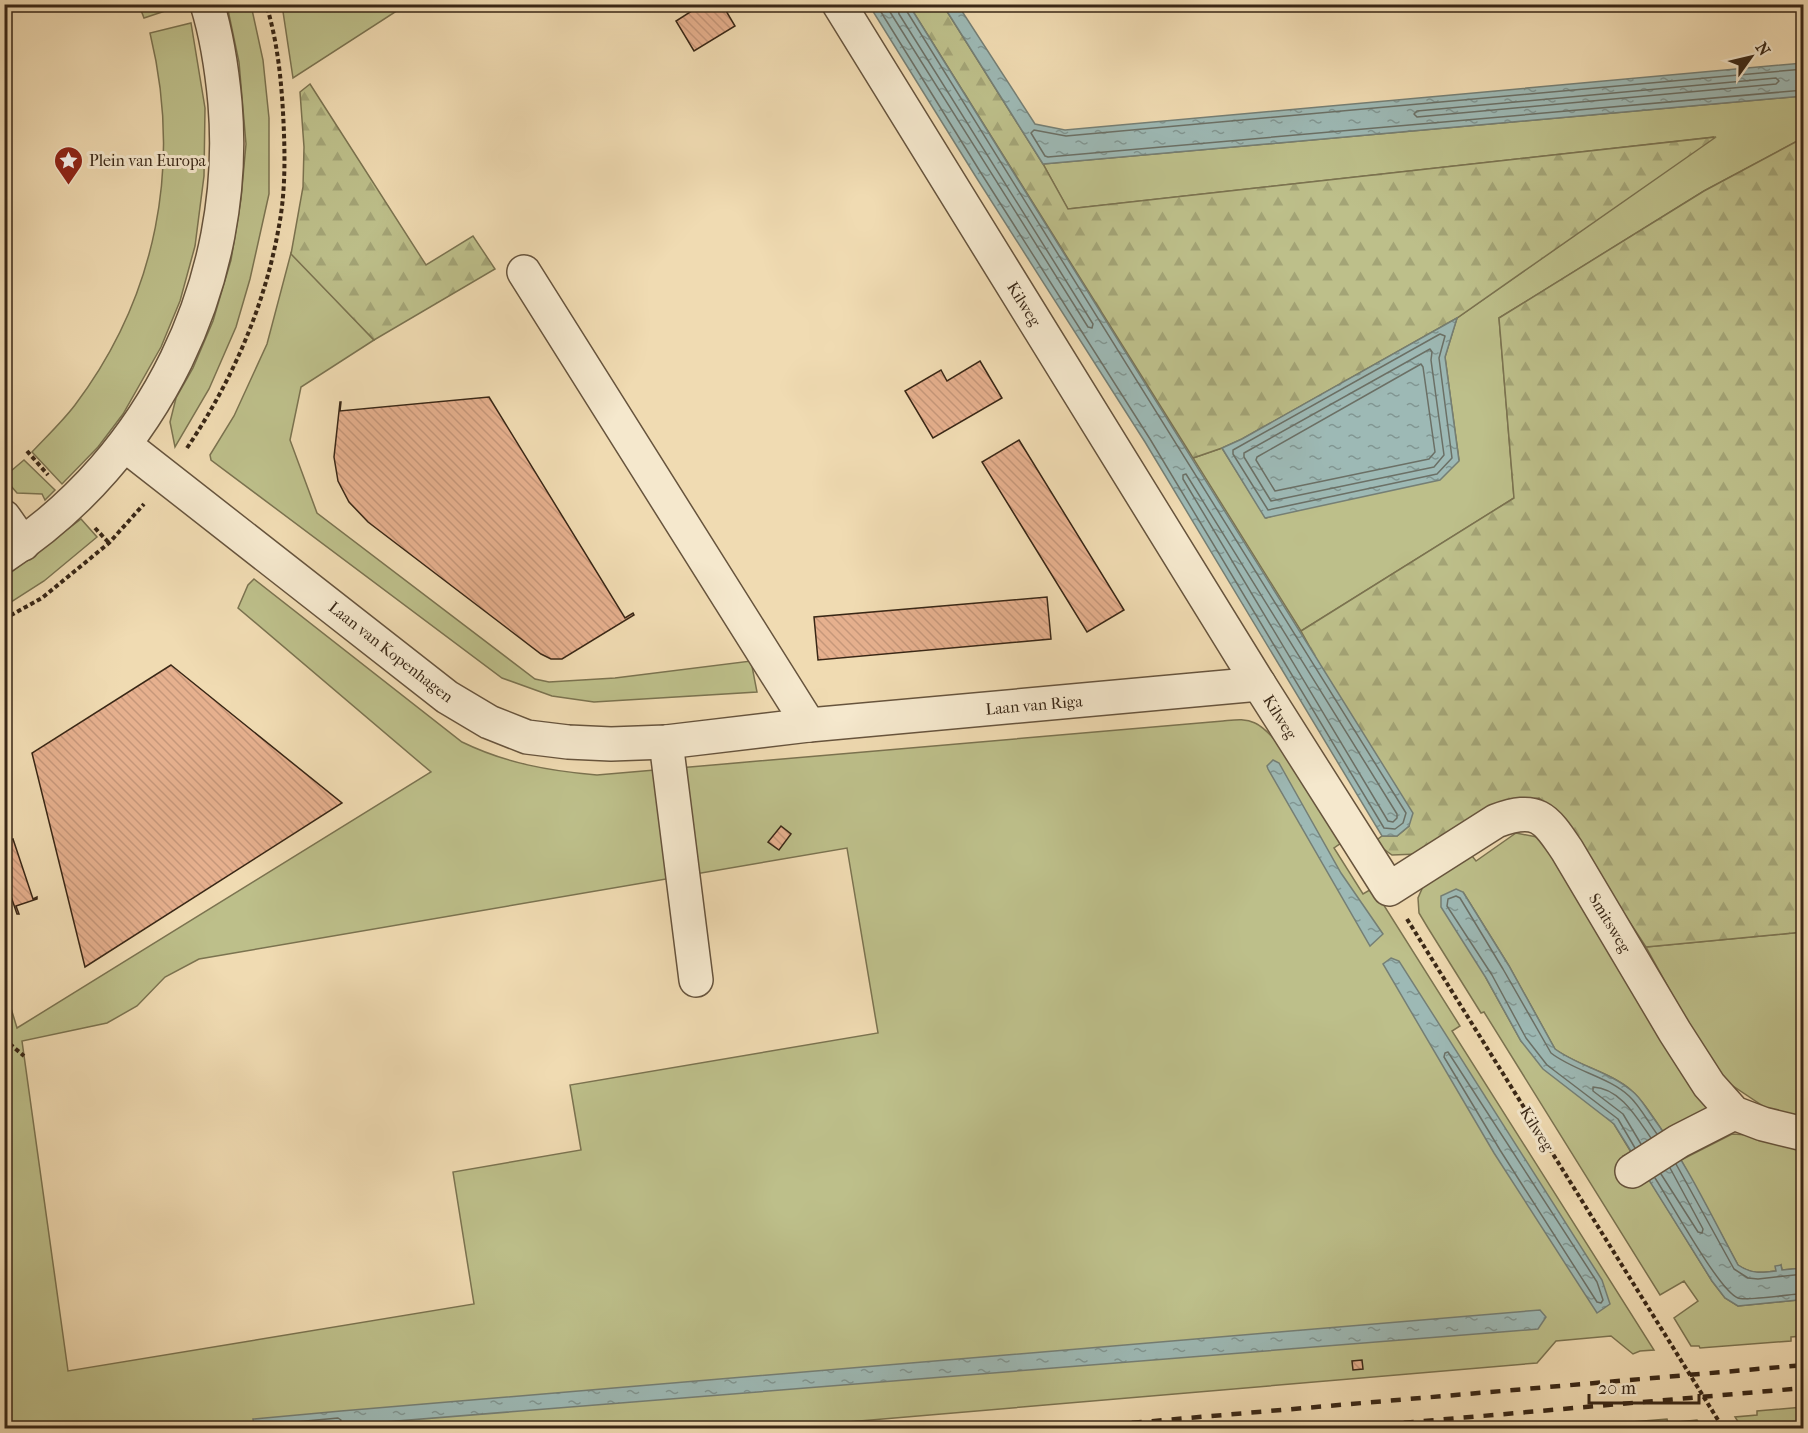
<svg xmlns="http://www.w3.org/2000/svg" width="1808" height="1433" font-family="'IM FELL French Canon',serif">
<defs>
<pattern id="forest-firs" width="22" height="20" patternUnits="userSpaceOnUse" patternTransform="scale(1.5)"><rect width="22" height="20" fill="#bdbf8a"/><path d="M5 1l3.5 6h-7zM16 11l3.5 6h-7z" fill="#a3a476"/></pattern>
<pattern id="water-ripples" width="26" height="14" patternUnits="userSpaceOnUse" patternTransform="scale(1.5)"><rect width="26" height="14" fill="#9db9b5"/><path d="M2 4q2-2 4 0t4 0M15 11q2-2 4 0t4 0" fill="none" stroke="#819692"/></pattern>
<pattern id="building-back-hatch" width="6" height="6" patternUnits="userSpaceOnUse" patternTransform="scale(1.5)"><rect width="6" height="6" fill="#e6b08e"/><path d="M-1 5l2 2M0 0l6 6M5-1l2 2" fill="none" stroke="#c6977a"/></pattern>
</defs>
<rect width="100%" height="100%" fill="#f0dbb2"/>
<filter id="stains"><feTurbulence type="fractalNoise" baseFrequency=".00333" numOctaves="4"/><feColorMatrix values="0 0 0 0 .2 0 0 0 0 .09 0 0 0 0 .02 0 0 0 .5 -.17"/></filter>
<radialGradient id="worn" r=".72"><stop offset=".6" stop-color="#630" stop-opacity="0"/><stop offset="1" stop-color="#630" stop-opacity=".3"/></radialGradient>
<g fill="#bdbf8a" stroke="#7b7350" stroke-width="1.5" fill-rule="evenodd">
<path d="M186 4 144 18 139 5V4Z"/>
<path d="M251 5 263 60 269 118V194L250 279 236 327 209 389 175 447 170 422 176 398 193 368 213 321 231 260 241 199 246 144 239 62 228 10Z"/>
<path d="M282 5V4L406 5 293 78Z"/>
<path d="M191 23 205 108 204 176 195 246 180 301 161 347 123 414 98 447 62 484 32 452C46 437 62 422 75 405 157 296 182 165 150 33Z"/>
<path d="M1803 96V138L1704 191 1499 318 1514 498 1301 631 1193 458 1222 448 1266 518 1459 460 1445 357 1457 318 1714 137 1068 209 1043 164Z"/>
<path d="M291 253 374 340 301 387 290 440 317 513 535 679 549 682 615 678 751 661 757 692 594 702 552 696 502 678 211 460 210 455 234 416 267 344Z"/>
<path d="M24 460 55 490 45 500 42 494 17 493 5 479V476Z"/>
<path d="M81 519 97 537 44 581 5 606V577Z"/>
<path d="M254 579 462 742C505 763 549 771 597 775L1223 721C1234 720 1245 718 1255 723 1281 735 1326 814 1344 841L1334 848 1363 894 1373 888 1460 1026 1452 1031 1654 1350 1640 1351 1633 1354 1611 1336 1556 1341 1537 1363 777 1428H5L4 985 17 1028 431 772 238 608 248 585ZM847 848 878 1033 570 1085 581 1150 453 1172 474 1304 68 1371 22 1041 107 1023 137 1006 165 977 199 959Z"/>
<path d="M1516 833 1547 839 1709 1110 1663 1132C1654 1119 1644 1101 1632 1091 1611 1072 1578 1066 1555 1049L1509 966 1463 892 1486 978 1521 1041 1614 1124 1631 1152 1623 1156 1640 1185 1649 1179 1712 1281 1725 1298 1738 1306 1798 1300 1803 1303V1336L1791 1337V1341L1700 1348 1699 1346H1691L1674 1318 1698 1301 1684 1281 1660 1295 1484 1012 1481 1013 1428 928 1419 913 1418 898 1425 882 1469 852 1476 861Z"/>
<path d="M1803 932V1119L1769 1110 1727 1082 1693 1032 1646 947Z"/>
<path d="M1732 1134 1766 1136 1803 1148V1268L1782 1270 1781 1265 1776 1271C1761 1273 1751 1274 1738 1265L1681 1160Z"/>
<path d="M1803 1407V1428H1742L1735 1417 1757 1415V1411Z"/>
<path d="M1667 1419 1668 1423 1697 1420 1703 1428H1558Z"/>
</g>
<g fill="url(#forest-firs)" stroke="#7b7350" stroke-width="1.5">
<path d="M909 5H943L1043 164 1068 209 1716 137 1457 318 1242 439 1222 448 1193 458Z"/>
<path d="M310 84 426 265 473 236 495 269 374 340 291 254 303 187 304 147 300 92Z"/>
<path d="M1803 138V932L1646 947 1561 817 1539 798 1499 803 1418 854 1392 855 1374 842 1382 836H1397L1409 826 1301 631 1514 498 1499 318 1704 191Z"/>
</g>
<g fill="url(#water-ripples)" stroke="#757f75" stroke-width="1.5">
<path d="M869 5H909L1413 813 1409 826 1397 836H1382L1145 442 976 177Z"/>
<path d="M943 5H958L1035 124 1065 130 1803 63V96L1043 164Z"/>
<path d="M1457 318 1445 357 1459 461 1440 480 1265 518 1222 448 1242 439Z"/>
<path d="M1273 760 1279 763 1341 873 1383 934 1370 946 1268 769 1267 766Z"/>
<path d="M1456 889 1463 892 1509 966 1555 1049C1578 1066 1610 1072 1632 1091 1640 1097 1646 1108 1652 1116 1686 1162 1711 1215 1738 1265 1751 1274 1761 1273 1776 1271L1775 1266 1781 1265 1782 1270 1803 1268V1303L1798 1300 1738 1306 1725 1298 1712 1281 1614 1124 1543 1069 1521 1041 1486 978 1441 907V896Z"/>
<path d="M1391 958 1399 961 1602 1280 1610 1304 1597 1313 1494 1153 1383 964Z"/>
<path d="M1540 1310 1546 1317 1538 1329 310 1428H254L253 1419 341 1411Z"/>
</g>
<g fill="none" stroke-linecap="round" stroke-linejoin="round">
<g stroke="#6b7066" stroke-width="1.5">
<path d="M876 4 981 173 1150 439 1384 828 1395 829 1403 823 1406 813 906 10 905 4"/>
<path d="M885 4 1088 327 1092 328 1093 324 899 14 897 4"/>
<path d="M1804 69 1066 136 1034 130 1031 133 1045 156 1048 157 1804 90"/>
<path d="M1776 78 1779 81 1776 84 1417 117 1414 114 1417 111Z"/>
<path d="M1440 334 1445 336 1439 358 1452 458 1437 474 1268 510 1233 454V450Z"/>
<path d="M1430 349 1432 352 1431 360 1444 455 1434 467 1271 501 1244 457V453Z"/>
<path d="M1421 364 1423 367 1435 452 1429 459 1275 491 1256 460 1257 457Z"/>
<path d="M1186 474 1397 814V818L1393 822 1388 821 1183 479V475Z"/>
<path d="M1448 1052 1597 1282 1603 1300 1601 1303 1597 1302 1500 1150 1444 1057 1445 1053Z"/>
<path d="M1641 1144 1623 1114 1593 1091V1087C1620 1088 1637 1118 1651 1138"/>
<path d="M1635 1148 1618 1119 1547 1065 1526 1038 1492 975 1447 906 1448 899 1456 896 1460 898 1503 969 1551 1053C1574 1071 1609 1077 1629 1096 1640 1106 1648 1122 1657 1134"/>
<path d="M1676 1164 1734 1269 1748 1278 1758 1279 1804 1274"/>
<path d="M1661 1174 1698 1232 1702 1233 1703 1229 1670 1168"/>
<path d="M1655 1178C1669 1199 1719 1291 1738 1298 1744 1301 1787 1295 1797 1294L1804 1296"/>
<path d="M260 1428 263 1425 338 1418 341 1420 339 1428"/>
</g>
</g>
<g fill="url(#building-back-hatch)" stroke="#392716" stroke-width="1.5">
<path d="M693 4H722L735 26 694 51 676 21 695 9Z"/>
<path d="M980 361 1002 398 933 438 905 391 941 370 947 381Z"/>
<path d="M489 397 625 618 633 613 634 615 562 659H551L541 654 368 522 349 502 338 481 334 457 340 402H341L340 411Z"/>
<path d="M1019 440 1124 610 1087 632 982 462Z"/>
<path d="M1047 597 1051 639 818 660 814 617Z"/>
<path d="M171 665 342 803 85 967 32 753Z"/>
<path d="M781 826 791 834 779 850 768 842Z"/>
<path d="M13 839 33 899 37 897V899L16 906 19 914H17L4 876V842Z"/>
<path d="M1362 1360 1363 1369 1353 1370 1352 1361Z"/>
</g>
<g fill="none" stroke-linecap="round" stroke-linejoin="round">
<defs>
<g id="minor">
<path d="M839 4 1259 684 1389 889 1496 821C1537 806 1545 817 1567 850L1675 1032 1709 1085 1734 1113 1763 1124 1804 1134"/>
<path d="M524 272 809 725"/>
<path d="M125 445 447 697 489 722 527 737 568 742 611 744 666 742 809 725 1259 684"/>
<path d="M4 517 23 544"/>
<path d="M4 556C154 458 240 281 225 103 222 70 217 36 207 4"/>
<path d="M666 742 696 980"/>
<path d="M1632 1171 1679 1141 1734 1113"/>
</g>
</defs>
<use href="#minor" stroke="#67543d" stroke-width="36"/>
<g stroke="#392716" stroke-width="4" stroke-dasharray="4.5 3" stroke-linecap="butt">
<path d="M187 448C232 381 265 306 279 226 286 189 285 150 283 112 281 77 277 39 266 4"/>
<path d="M27 451 48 475"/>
<path d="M95 528 109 543"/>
<path d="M4 619 42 598 109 543 144 504"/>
<path d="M1407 919 1723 1428"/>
<path d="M4 1039 24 1056"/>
</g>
<use href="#minor" stroke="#f5e8cd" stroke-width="33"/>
<g stroke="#392716" stroke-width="4.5" stroke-dasharray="10 10" stroke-linecap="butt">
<path d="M1072 1428 1804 1365"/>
<path d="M1344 1428 1804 1388"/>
</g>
</g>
<defs>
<symbol id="sight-pin" viewBox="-11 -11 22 30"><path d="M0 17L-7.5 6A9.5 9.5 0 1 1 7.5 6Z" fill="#8f2418" stroke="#f5e8cd"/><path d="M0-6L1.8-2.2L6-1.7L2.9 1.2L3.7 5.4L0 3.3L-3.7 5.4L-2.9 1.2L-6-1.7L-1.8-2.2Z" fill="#fff"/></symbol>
</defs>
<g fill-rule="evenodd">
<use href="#sight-pin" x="52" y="144" width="33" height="45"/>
</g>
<g text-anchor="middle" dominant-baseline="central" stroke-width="6" stroke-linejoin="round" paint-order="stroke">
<g font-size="16" fill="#392716" stroke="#f5e8cd" text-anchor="start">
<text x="89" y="160">Plein van Europa</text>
</g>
<g font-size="16" fill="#392716" stroke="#f5e8cd">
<text transform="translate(1024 304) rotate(58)">Kilweg</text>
<text transform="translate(391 652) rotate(38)">Laan van Kopenhagen</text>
<text transform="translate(1034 705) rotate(-5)">Laan van Riga</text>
<text transform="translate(1280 717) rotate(58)">Kilweg</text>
<text transform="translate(1610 923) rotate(59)">Smitsweg</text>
<text transform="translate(1537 1129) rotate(58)">Kilweg</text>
</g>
</g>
<rect width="1808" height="1433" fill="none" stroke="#f0dbb2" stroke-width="24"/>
<rect x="6" y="6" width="1796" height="1421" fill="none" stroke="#392716" stroke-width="3"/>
<rect x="12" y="12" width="1784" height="1409" fill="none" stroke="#392716" stroke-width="1.5"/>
<g transform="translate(1751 57) rotate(56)" stroke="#f5e8cd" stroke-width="4.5" paint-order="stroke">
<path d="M0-4.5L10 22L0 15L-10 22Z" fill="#392716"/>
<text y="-9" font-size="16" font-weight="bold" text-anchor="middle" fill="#392716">N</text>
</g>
<path d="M1589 1394v9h110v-9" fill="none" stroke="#392716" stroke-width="3"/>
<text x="1598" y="1394" font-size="18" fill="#392716" stroke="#f5e8cd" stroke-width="4.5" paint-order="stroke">20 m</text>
<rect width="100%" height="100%" filter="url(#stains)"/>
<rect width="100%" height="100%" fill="url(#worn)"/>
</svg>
